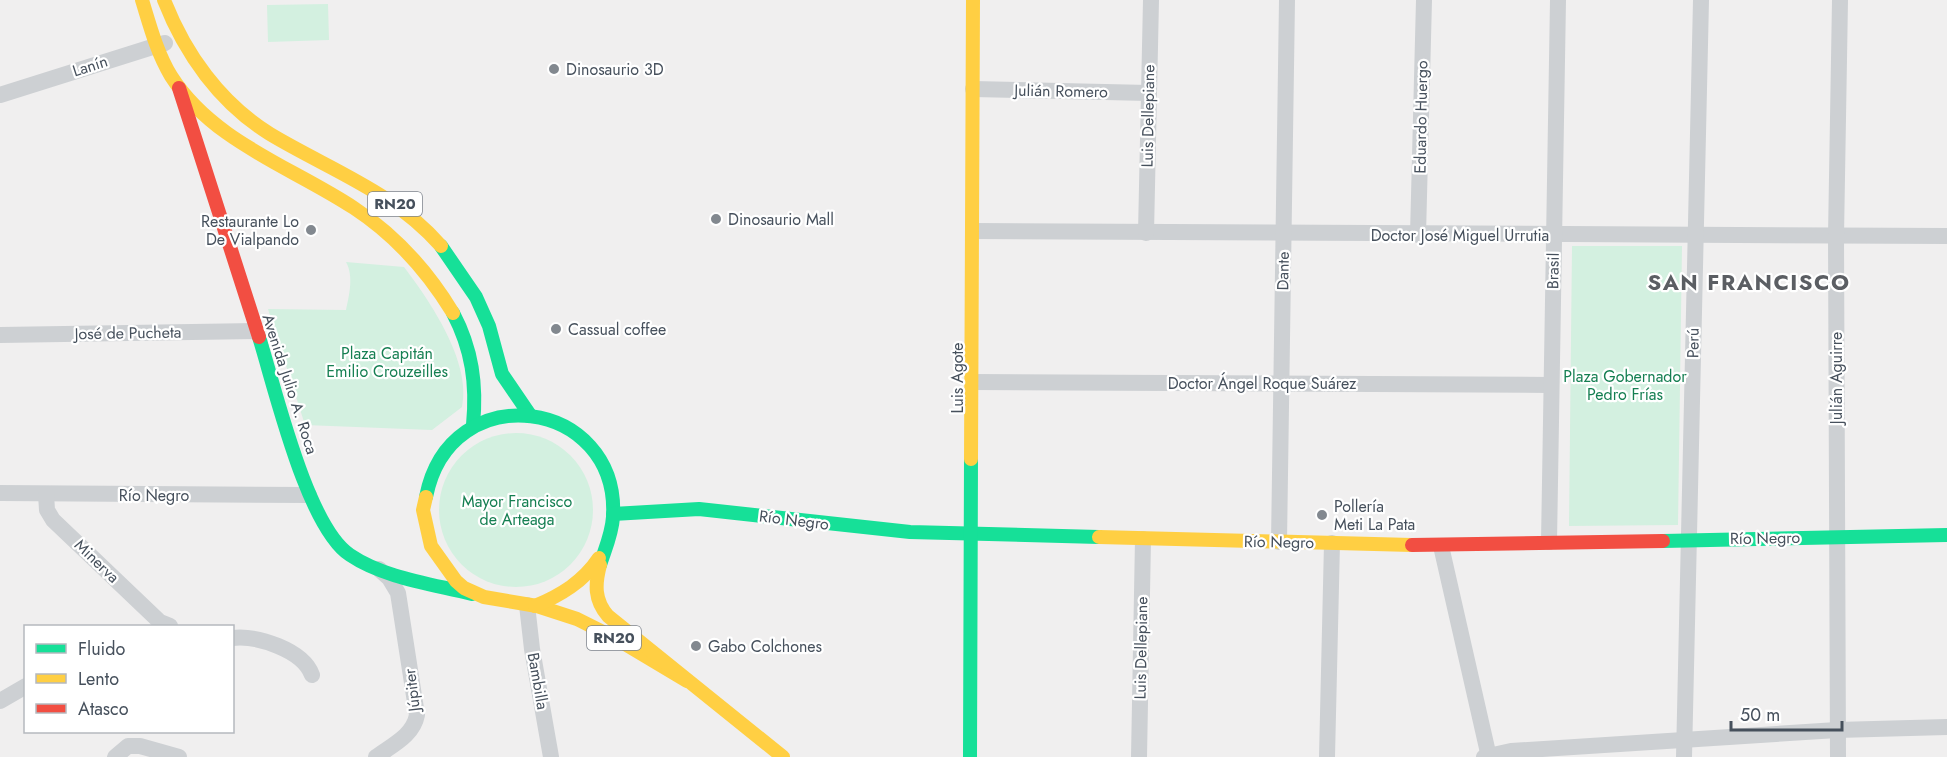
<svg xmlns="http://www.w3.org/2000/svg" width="1947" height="757" font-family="Jost,sans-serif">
<rect width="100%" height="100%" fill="#f0efef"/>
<g fill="#d3f0e0">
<path d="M328 4 329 40 268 42 267 5Z"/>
<path d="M1572 246H1682L1678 525 1569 526Z"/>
<path d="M346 262 404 267C430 301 472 363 462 407L432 430 305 425 268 309 346 310C349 296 354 276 346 262Z"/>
<circle cx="516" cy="510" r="77"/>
</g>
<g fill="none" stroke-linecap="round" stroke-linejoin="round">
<g stroke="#cdd0d3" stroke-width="16">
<path d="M973 89 1149 93"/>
<path d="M0 95 165 43"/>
<path d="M973 231 1947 236"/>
<path d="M1146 233 1151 0"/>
<path d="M1418 235 1424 0"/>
<path d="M0 335 256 331"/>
<path d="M973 382 1551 385"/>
<path d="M0 493 309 495"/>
<path d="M46 494 47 510 53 520 160 622 170 626"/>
<path d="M1279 542 1287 0"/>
<path d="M1549 542 1558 0"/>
<path d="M1441 546 1489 757"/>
<path d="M527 605 532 649 551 757"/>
<path d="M232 638C257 635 303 650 312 675"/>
<path d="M0 701 26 686"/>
<path d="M115 757 128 746H140L179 757"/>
<path d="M376 757C392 745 413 736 417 715L398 593 389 578 379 569"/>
<path d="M1139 757 1143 539"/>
<path d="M1327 757 1332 543"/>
<path d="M1484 757 1511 751 1837 730 1947 727"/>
<path d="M1684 757 1701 0"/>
<path d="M1838 757 1836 236 1840 0"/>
</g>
<g stroke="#16e098" stroke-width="14">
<path d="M441 246 476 297 489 326 502 374 530 415"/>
<path d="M453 313C472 349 477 384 473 425"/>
<path d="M259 337C275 388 307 527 350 555 384 578 432 584 472 594"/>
<path d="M426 497C450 374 620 398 613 517 612 534 605 549 600 565"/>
<path d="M613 514 699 509 910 532 1099 537"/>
<path d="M1663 541 1947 535"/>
<path d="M970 757 971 459"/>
</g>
<g stroke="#ffcf43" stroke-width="14">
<path d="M142 0C150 26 157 53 171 76 213 142 292 167 354 208 395 235 427 270 453 313"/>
<path d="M164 0C185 54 220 103 270 134 330 170 394 192 441 246"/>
<path d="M971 459 973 0"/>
<path d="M426 497 423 510 431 546 456 581 464 588 484 597 537 606 577 619 615 638 687 681"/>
<path d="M1099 537 1412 545"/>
<path d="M600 565C595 584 594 600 608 616L783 757"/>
<path d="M535 606C561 595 583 582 599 558"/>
</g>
<g stroke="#f24e42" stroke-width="14">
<path d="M179 88 259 337"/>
<path d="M1412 545 1663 541"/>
</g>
</g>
<g fill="#82888f" stroke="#fff" stroke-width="2">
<circle cx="554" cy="69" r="6"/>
<circle cx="716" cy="219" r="6"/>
<circle cx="311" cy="230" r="6"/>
<circle cx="556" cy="329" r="6"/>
<circle cx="1322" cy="515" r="6"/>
<circle cx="696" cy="646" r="6"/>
</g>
<g text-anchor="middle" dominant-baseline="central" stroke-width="4.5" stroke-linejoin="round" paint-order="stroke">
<g fill="#fff" stroke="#7e848d" stroke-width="1.5">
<rect x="368" y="192" width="54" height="24" rx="4.5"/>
<rect x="587" y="626" width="54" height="24" rx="4.5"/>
</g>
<g font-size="15" font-weight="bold" fill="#46505c">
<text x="395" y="204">RN20</text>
<text x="614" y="638">RN20</text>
</g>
<g font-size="16" fill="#46505c" stroke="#fff">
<text transform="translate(90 66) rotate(-18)">Lanín</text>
<text transform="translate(1061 91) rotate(1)">Julián Romero</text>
<text transform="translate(1148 116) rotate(-89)">Luis Dellepiane</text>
<text transform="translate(1421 117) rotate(-89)">Eduardo Huergo</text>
<text x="1460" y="235">Doctor José Miguel Urrutia</text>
<text transform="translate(1283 271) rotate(-89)">Dante</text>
<text transform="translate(1553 271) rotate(-89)">Brasil</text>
<text transform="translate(128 333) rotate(-1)">José de Pucheta</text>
<text transform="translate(1693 343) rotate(-89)">Perú</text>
<text transform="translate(957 378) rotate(-90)">Luis Agote</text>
<text transform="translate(1836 378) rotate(-90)">Julián Aguirre</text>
<text x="1262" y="383">Doctor Ángel Roque Suárez</text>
<text transform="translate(290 384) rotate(72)">Avenida Julio A. Roca</text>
<text x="154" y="495">Río Negro</text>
<text transform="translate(794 520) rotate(7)">Río Negro</text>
<text transform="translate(1765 538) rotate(-1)">Río Negro</text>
<text transform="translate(1279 542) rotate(1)">Río Negro</text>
<text transform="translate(97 561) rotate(44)">Minerva</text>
<text transform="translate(1141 648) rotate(-89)">Luis Dellepiane</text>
<text transform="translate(538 681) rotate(80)">Bambilla</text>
<text transform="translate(412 690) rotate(-97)">Júpiter</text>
</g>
<g font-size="16" fill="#46505c" stroke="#fff" text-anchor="start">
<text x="566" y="69">Dinosaurio 3D</text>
<text x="728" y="219">Dinosaurio Mall</text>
<text x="299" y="221" text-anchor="end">Restaurante Lo<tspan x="299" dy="18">De Vialpando</tspan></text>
<text x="568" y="329">Cassual coffee</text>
<text x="1334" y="506">Pollería<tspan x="1334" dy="18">Meti La Pata</tspan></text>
<text x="708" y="646">Gabo Colchones</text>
</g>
<g font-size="16" fill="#157f52" stroke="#fff">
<text x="387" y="353">Plaza Capitán<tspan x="387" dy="18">Emilio Crouzeilles</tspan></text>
<text x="1625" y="376">Plaza Gobernador<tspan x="1625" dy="18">Pedro Frías</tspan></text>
<text x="517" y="501">Mayor Francisco<tspan x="517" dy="18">de Arteaga</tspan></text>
</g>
<g font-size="22" font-weight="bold" letter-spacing="1.5" fill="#5b5e63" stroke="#fff">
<text x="1749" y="282">SAN FRANCISCO</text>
</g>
</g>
<rect x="24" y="625" width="210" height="108" fill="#ffffff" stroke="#b5b9be" stroke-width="1.5"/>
<rect x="36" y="644" width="30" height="9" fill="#16e098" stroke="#b5b9be" stroke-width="1.5"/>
<text x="78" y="655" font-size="18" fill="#46505c">Fluido</text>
<rect x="36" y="674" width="30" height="9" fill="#ffcf43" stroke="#b5b9be" stroke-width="1.5"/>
<text x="78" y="685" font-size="18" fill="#46505c">Lento</text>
<rect x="36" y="704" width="30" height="9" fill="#f24e42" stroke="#b5b9be" stroke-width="1.5"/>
<text x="78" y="715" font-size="18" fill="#46505c">Atasco</text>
<path d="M1731 721v9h111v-9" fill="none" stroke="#46505c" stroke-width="3"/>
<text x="1740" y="721" font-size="18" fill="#46505c" stroke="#ffffff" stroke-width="4.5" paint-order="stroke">50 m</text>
</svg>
